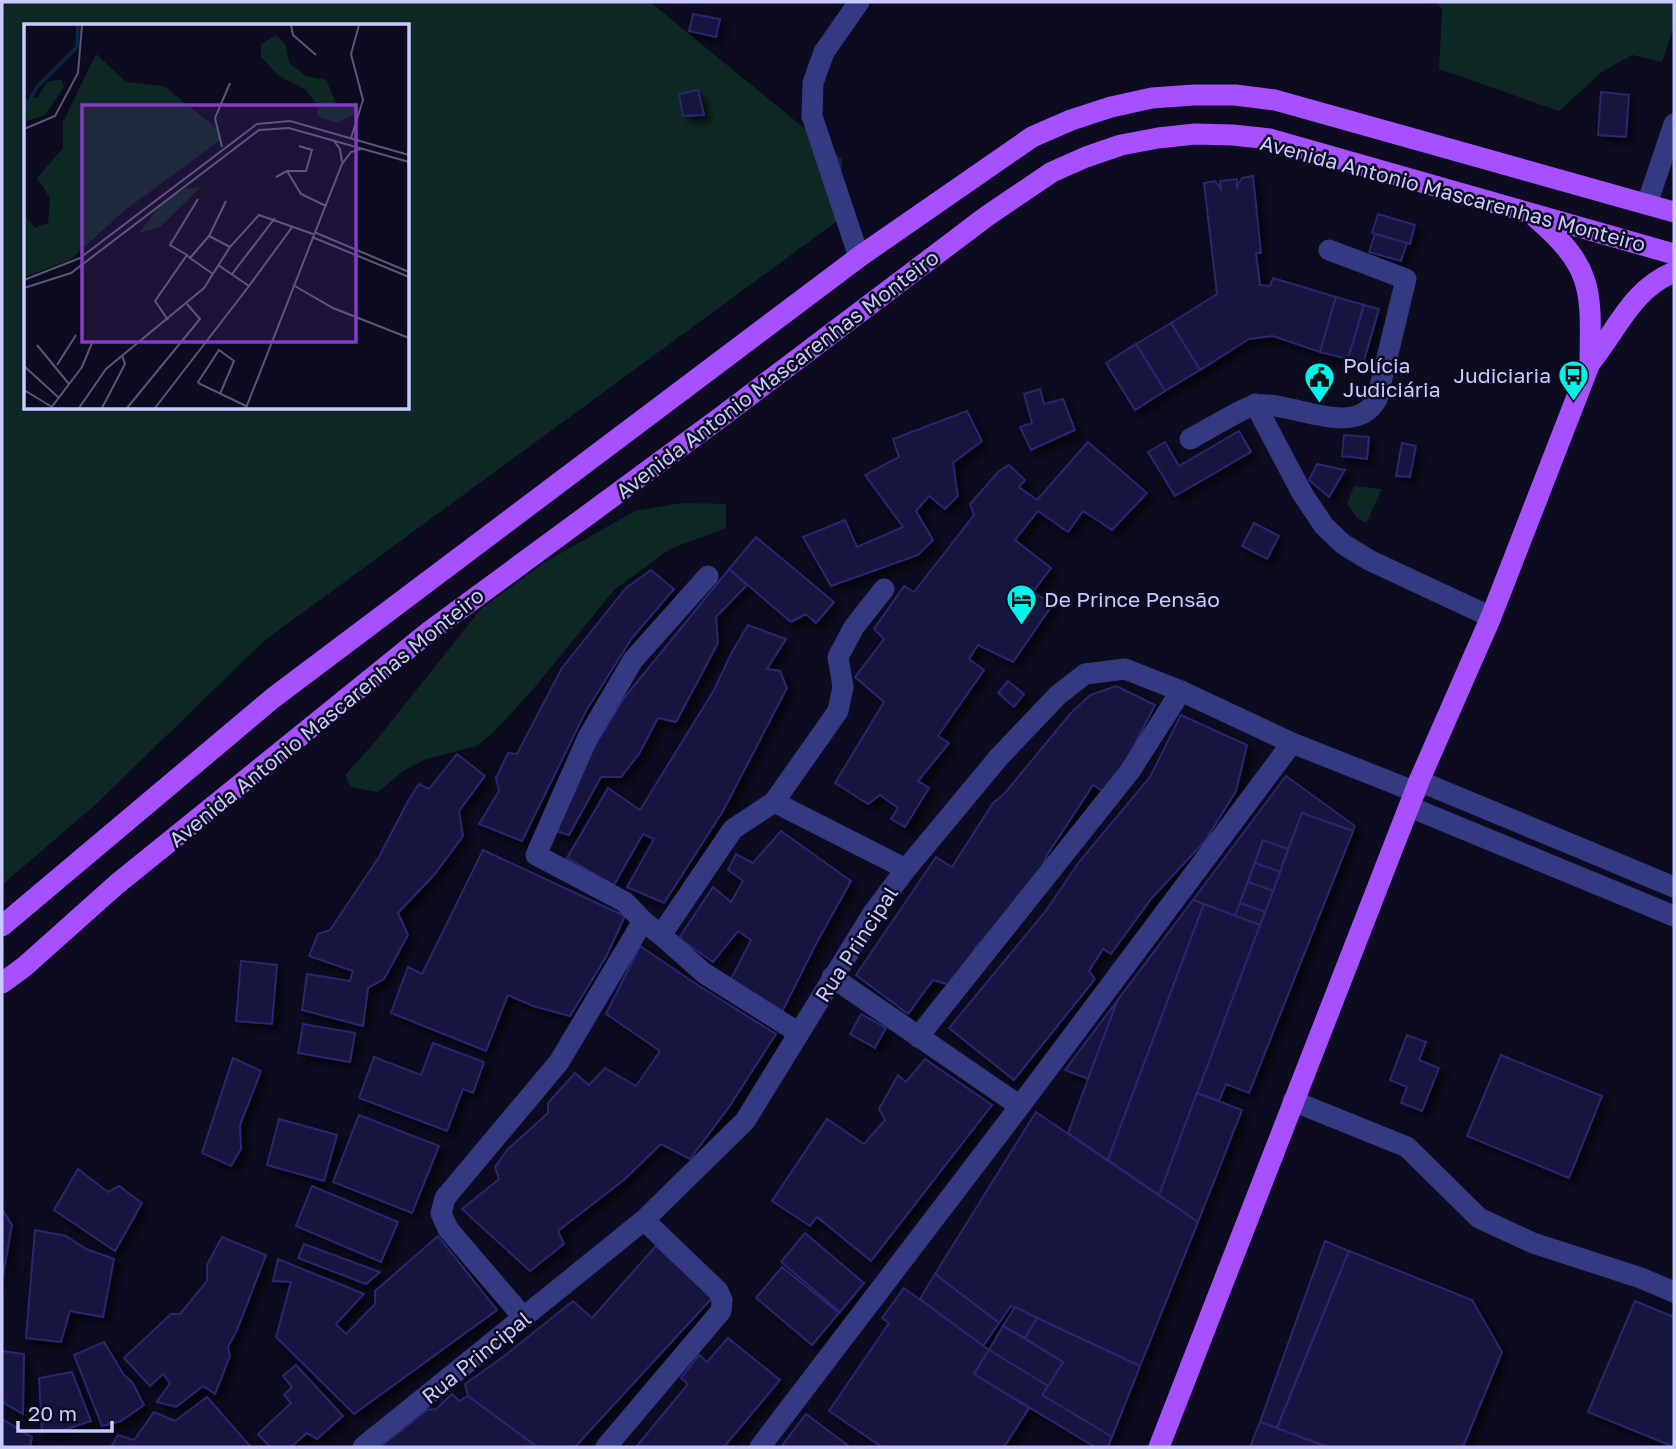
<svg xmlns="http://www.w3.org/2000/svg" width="1676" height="1449" font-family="'Golos Text',sans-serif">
<defs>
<filter id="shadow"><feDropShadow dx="6" dy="6" stdDeviation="3.5" flood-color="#0009"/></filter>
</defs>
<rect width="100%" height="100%" fill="#0c0b1f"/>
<g fill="#0e2925" fill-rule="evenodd">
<path d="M2 2H650L842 159 840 219 264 641 94 806 2 885ZM26 26H408V408H26Z"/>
<path d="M1437 2H1674V26L1662 62 1632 55 1603 71 1559 111 1439 69 1442 10Z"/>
<path d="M1354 486 1382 489 1366 523 1357 518 1347 504Z"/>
<path d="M682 503 726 504V528L670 549 614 590 535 687 494 732 477 746 426 759 405 770 378 792 351 787 345 775 374 743 481 609 545 562 635 511Z"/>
</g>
<g fill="#191641" stroke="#2b266f" stroke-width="2" filter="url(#shadow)">
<path d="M693 14 720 19 716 37 689 31Z"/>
<path d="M698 90 704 115 683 116 679 94Z"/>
<path d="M1601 92 1629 95 1626 137 1598 135Z"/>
<path d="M1253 176 1261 253H1256L1260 285 1270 286 1273 278 1336 297 1320 352 1273 336 1249 339 1200 370 1171 323 1217 294 1204 183 1215 181 1221 189 1220 181 1237 179V187L1242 178Z"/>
<path d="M1378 214 1415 225 1410 244 1372 233Z"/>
<path d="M1375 234 1407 243 1401 261 1369 252Z"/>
<path d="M1336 297 1364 305 1348 359 1320 352Z"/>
<path d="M1364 305 1379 309 1363 364 1348 359Z"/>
<path d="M1171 323 1200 370 1165 391 1136 344Z"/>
<path d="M1136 344 1165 391 1135 410 1106 363Z"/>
<path d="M1040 389 1044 404 1063 399 1075 430 1031 450 1020 427 1032 423 1024 394Z"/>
<path d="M967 411 982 441 953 463 958 496 945 509 929 496 916 511 933 540 918 555 831 586 803 537 845 520 857 547 903 527 865 475 899 457 893 439Z"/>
<path d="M1239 431 1251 452 1175 496 1148 452 1165 442 1179 466Z"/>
<path d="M1344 435 1369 437 1367 459 1342 456Z"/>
<path d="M1088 442 1147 493 1112 530 1083 511 1068 532 1038 511 1015 540 1051 568 1033 592 1053 604 1013 662 978 645 969 659 984 670 938 736 949 743 918 781 929 788 905 827 891 819 898 808 880 795 868 804 835 783 884 702 855 677 884 639 874 629 904 586 914 592 974 515 970 504 999 471 1009 465 1025 480 1019 487 1037 500Z"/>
<path d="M1402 443 1416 446 1410 477 1396 476Z"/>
<path d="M1317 464 1345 470 1329 497 1309 480Z"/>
<path d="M1254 523 1279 536 1267 559 1242 546Z"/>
<path d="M756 537 834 602 816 623 806 614 791 622 729 569Z"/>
<path d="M729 569 747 585 716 617 718 643 676 722 658 718 639 754 621 777H601L569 835 556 831 580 770 624 698Z"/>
<path d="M651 570 674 589 632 638 586 711 522 841 479 824 499 791 496 778 508 753 517 754 562 668 626 588Z"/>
<path d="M748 625 786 639 767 669 780 671 787 688 723 811 664 903 627 887 654 839 643 834 614 885 567 858 608 788 640 810 714 690 731 654Z"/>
<path d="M1008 681 1024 694 1014 707 998 693Z"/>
<path d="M1116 686 1155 705 1124 765 1104 792 1093 785 1047 855 1039 876 991 946 980 942 950 985 933 980 908 1014 856 975 936 857 952 867 993 803 1005 793 1070 714 1090 695Z"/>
<path d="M1181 715 1247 745 1236 791 1205 841 1151 899 1111 954 1103 949 1089 971 1095 979 1014 1080 949 1028 1045 912 1079 862 1150 777Z"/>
<path d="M457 754 485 776 459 811 463 836 434 875 398 913 408 935 384 979 368 988 363 1026 302 1010 307 974 350 981 353 971 309 956 318 934 330 930 379 857 408 801 419 784 429 789Z"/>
<path d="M1286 776 1355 826 1353 831 1302 813 1288 849 1263 840 1235 916 1193 900Z"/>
<path d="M1302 813 1353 831 1249 1093 1226 1084 1219 1101 1197 1093Z"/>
<path d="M781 831 851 881 817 942 782 1012 731 979 751 940 738 931 713 962 679 938 713 887 731 902 743 881 728 870 736 854 753 863Z"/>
<path d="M1263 840 1288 849 1280 872 1255 863Z"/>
<path d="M483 850 625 916 606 957 570 1016 533 1006 508 995 486 1051 391 1013 408 967 422 974Z"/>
<path d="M1255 863 1280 872 1273 891 1248 882Z"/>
<path d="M1248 882 1273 891 1265 912 1240 903Z"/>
<path d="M1193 900 1204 904 1108 1160 1068 1133 1117 1001Z"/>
<path d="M1240 903 1265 912 1260 925 1235 916Z"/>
<path d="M1204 904 1260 925 1159 1195 1108 1160Z"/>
<path d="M640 946 699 986 776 1034 729 1107 690 1159 661 1144 625 1179 558 1231 564 1244 530 1271 462 1209 499 1179 495 1167 508 1149 548 1113V1103L575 1073 589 1085 605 1068 636 1086 660 1051 606 1014Z"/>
<path d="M241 961 277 965 272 1024 236 1021Z"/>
<path d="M1117 1001 1088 1079 1065 1070Z"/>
<path d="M861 1014 886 1028 875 1048 850 1034Z"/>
<path d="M303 1024 355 1033 350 1062 298 1053Z"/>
<path d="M1407 1035 1426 1042 1419 1060 1439 1068 1422 1111 1401 1103 1407 1087 1390 1080Z"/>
<path d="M433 1043 484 1062 473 1093 463 1089 447 1131 359 1098 374 1057 421 1075Z"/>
<path d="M1501 1055 1602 1096 1569 1178 1467 1136Z"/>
<path d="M233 1058 261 1071 240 1125 241 1149 231 1166 202 1153Z"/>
<path d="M925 1059 992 1105 871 1261 817 1217 810 1226 772 1201 827 1119 864 1144 885 1120 879 1109 898 1075 906 1082Z"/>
<path d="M1197 1093 1242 1110 1198 1222 1159 1195Z"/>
<path d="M1036 1112 1198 1222 1140 1366 1011 1306 999 1323 935 1274Z"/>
<path d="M359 1115 439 1146 412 1213 333 1182Z"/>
<path d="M279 1119 337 1135 324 1181 267 1165Z"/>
<path d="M78 1169 108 1192 119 1186 142 1203 115 1251 54 1210Z"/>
<path d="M312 1186 398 1222 381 1262 296 1226Z"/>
<path d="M2 1209 12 1225 2 1281Z"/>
<path d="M35 1230 66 1236 86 1249 114 1259 103 1317 70 1311 61 1342 26 1338Z"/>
<path d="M805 1233 864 1283 840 1312 781 1262Z"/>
<path d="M438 1236 497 1310 354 1414 276 1337 291 1282 273 1281 278 1259 364 1294 336 1324 346 1334 375 1304V1291Z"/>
<path d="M222 1237 266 1255 237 1330 228 1347 230 1356 215 1394 203 1386 176 1407 157 1402 170 1383 163 1374 150 1386 124 1358 171 1314H180L207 1281V1265Z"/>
<path d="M1325 1241 1349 1251 1277 1428 1260 1422Z"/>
<path d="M304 1244 380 1272 366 1284 298 1258Z"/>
<path d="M656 1246 712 1298 575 1447H537L468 1396 465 1384 503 1357 573 1301 592 1318Z"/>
<path d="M1349 1251 1472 1300 1502 1352 1463 1447H1327L1277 1428Z"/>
<path d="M782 1267 839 1313 812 1345 756 1298Z"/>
<path d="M935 1274 999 1323 983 1346 920 1299Z"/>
<path d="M904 1288 989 1350 974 1374 1029 1408 1004 1447H882L829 1411 889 1323 882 1318Z"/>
<path d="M1635 1301 1674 1317V1447L1588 1412Z"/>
<path d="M1015 1307 1037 1318 1025 1338 1003 1326Z"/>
<path d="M1037 1318 1140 1366 1112 1437 1042 1395 1063 1362 1025 1338Z"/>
<path d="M1003 1326 1063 1362 1048 1386 989 1350Z"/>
<path d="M728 1338 780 1380 724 1447H636L688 1384 681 1378 699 1355 707 1362Z"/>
<path d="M104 1342 124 1375 132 1382 144 1405 121 1421 102 1426 74 1355Z"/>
<path d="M989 1350 1048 1386 1042 1395 1112 1437 1108 1447H1095L974 1374Z"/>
<path d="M2 1351 24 1354 23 1414 2 1402Z"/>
<path d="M296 1365 343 1416 317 1439 307 1433 291 1447H270L258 1434 291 1403 284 1395 292 1387 283 1376Z"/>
<path d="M72 1372 91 1421 61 1431H42L39 1378Z"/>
<path d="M452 1394 459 1401 468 1396 537 1447H380L427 1410 436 1409Z"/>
<path d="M207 1397 251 1447H111L118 1435 134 1440 154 1412 175 1421Z"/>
<path d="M806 1414 850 1447H781Z"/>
<path d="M2 1419 32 1437 30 1447H2Z"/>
<path d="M1260 1422 1277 1428 1327 1447H1250Z"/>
</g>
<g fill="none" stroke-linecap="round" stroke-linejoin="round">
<g stroke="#333a81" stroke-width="21">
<path d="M859 2 824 52 813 83 812 116 859 257"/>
<path d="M1647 204 1674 124"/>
<path d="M1255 404 1302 493 1324 526 1343 544 1369 560 1491 617"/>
<path d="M1190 439C1202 433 1247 405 1257 405 1292 401 1355 440 1377 399L1406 279 1329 250"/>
<path d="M884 589 854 627 838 657 843 687 838 711 774 802 906 869"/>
<path d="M1419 781 1674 887"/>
<path d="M1410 807 1674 916"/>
<path d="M643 921 625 902 536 855 588 737 633 660 708 576"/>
<path d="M661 935 704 973 799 1033"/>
<path d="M918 1037 1130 771 1181 691"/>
<path d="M1293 1101 1407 1147 1479 1218 1533 1243 1641 1278 1674 1292"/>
<path d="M1020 1106 1292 743"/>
<path d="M524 1318 448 1229 441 1213 445 1198 559 1062 643 921 661 935 733 829 774 802"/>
<path d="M363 1447 644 1220 745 1121 873 913 906 869 999 757 1058 695 1085 674 1125 669 1181 691 1292 743 1416 792"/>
<path d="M606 1447 721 1311 722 1300 718 1291 644 1220"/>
<path d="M760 1447 1020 1106 832 977"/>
</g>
<g stroke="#a650ff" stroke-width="21">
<path d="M1535 217C1594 268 1591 289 1590 363"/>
<path d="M2 926 273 698 859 257 1032 137 1071 120 1111 107 1152 98 1194 95H1235L1275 100 1674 212"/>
<path d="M2 983 24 967 117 884 430 631 721 417 987 216 1052 172 1086 157 1121 145 1158 138 1195 134 1233 135 1270 139 1674 254"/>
<path d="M1159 1447 1419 781 1491 617 1590 363C1618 329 1631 290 1674 272"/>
</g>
</g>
<defs>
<symbol id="bus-pin" viewBox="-11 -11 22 30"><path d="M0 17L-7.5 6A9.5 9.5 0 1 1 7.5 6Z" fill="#00f4eb" stroke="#0c0b1f"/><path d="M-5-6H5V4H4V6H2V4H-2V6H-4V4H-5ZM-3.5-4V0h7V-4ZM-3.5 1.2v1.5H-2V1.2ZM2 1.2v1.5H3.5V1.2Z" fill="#111"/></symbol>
<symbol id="civic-pin" viewBox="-11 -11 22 30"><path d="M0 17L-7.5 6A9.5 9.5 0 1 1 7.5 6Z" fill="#00f4eb" stroke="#0c0b1f"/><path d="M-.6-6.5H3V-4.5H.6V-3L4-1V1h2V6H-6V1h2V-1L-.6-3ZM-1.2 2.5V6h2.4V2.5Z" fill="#111"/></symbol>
<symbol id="hotel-pin" viewBox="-11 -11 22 30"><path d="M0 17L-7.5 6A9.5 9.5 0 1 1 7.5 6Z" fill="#00f4eb" stroke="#0c0b1f"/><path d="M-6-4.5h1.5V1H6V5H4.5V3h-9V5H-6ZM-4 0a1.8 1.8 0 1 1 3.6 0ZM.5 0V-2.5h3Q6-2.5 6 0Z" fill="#111"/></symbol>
</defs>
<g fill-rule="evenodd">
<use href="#bus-pin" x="1556" y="358" width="35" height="47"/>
<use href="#civic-pin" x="1302" y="360" width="35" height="47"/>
<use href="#hotel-pin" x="1004" y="582" width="35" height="47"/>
</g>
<g text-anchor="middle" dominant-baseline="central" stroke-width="5" stroke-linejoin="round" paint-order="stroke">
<g font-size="21" fill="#c9caff" stroke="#0c0b1f">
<text transform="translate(1453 193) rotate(15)">Avenida Antonio Mascarenhas Monteiro</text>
<text transform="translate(777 374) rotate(-37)">Avenida Antonio Mascarenhas Monteiro</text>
<text transform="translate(326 717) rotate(-39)">Avenida Antonio Mascarenhas Monteiro</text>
<text transform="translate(856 944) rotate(-57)">Rua Principal</text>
<text transform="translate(476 1357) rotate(-39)">Rua Principal</text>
</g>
<g font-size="21" fill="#c9caff" stroke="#0c0b1f" text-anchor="start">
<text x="1343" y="365">Polícia<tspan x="1343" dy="24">Judiciária</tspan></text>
<text x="1551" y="375" text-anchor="end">Judiciaria</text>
<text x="1044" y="599">De Prince Pensão</text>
</g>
</g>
<g transform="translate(24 24)">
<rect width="385" height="385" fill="#0c0b1f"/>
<path d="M252 11 262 21 265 39 282 52 302 56 313 81 334 78 329 91 313 99 293 92 294 82 281 65 255 52 237 33V20ZM72 30 102 58 140 62 196 107 195 117 101 186 46 236 0 253V190L11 204 24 199 26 174 13 154 39 124V98ZM37 55 40 63 21 91 0 98V76L14 73 23 58ZM177 163 136 203 115 209 137 180 162 164Z" fill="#0e2925"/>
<path fill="none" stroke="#092845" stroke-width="3.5" d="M0 86 13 63 53 23 54 1"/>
<path fill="none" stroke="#585779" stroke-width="2" d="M267 1 269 11 292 31M0 105 31 92 54 49 58 1M327 114 339 76 327 30 335 1M310 117 316 125 318 138M198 123 191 94 206 59M263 147 277 170 302 182M252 153 263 147H282L288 126 275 122M202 177 185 212 206 223M290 208 385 248M288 213 385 253M163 231 146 221 174 175M166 234 189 250M208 250 251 194M0 256 56 234 233 100 266 97 385 131M269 261 309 284 385 314M225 262 269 202M0 264 47 249 235 106 265 104 385 138M144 296 131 277 163 231 166 234 185 212M13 321 45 360M33 341 52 311M0 342 35 374M0 366 28 383M196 370 210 337 195 326 174 358 176 360 222 382M27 384 58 343 68 319M55 384 82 345 180 264 206 223 235 191 289 210M78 384 101 340 98 331M103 384 176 295 163 280M131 384 225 262 194 241M222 384 318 140 327 128 337 125"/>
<path fill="#833cc5" fill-opacity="0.15" stroke="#833cc5" stroke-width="3.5" d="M58 81H332V318H58Z"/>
<rect width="385" height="385" fill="none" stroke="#c9caff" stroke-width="3.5"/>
</g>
<rect width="1676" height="1449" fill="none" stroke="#c9caff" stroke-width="7"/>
<path d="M18 1421v10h94v-10" fill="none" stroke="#c9caff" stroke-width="3.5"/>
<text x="28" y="1421" font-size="21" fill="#c9caff" stroke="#0c0b1f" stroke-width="5" paint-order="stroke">20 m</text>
</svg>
